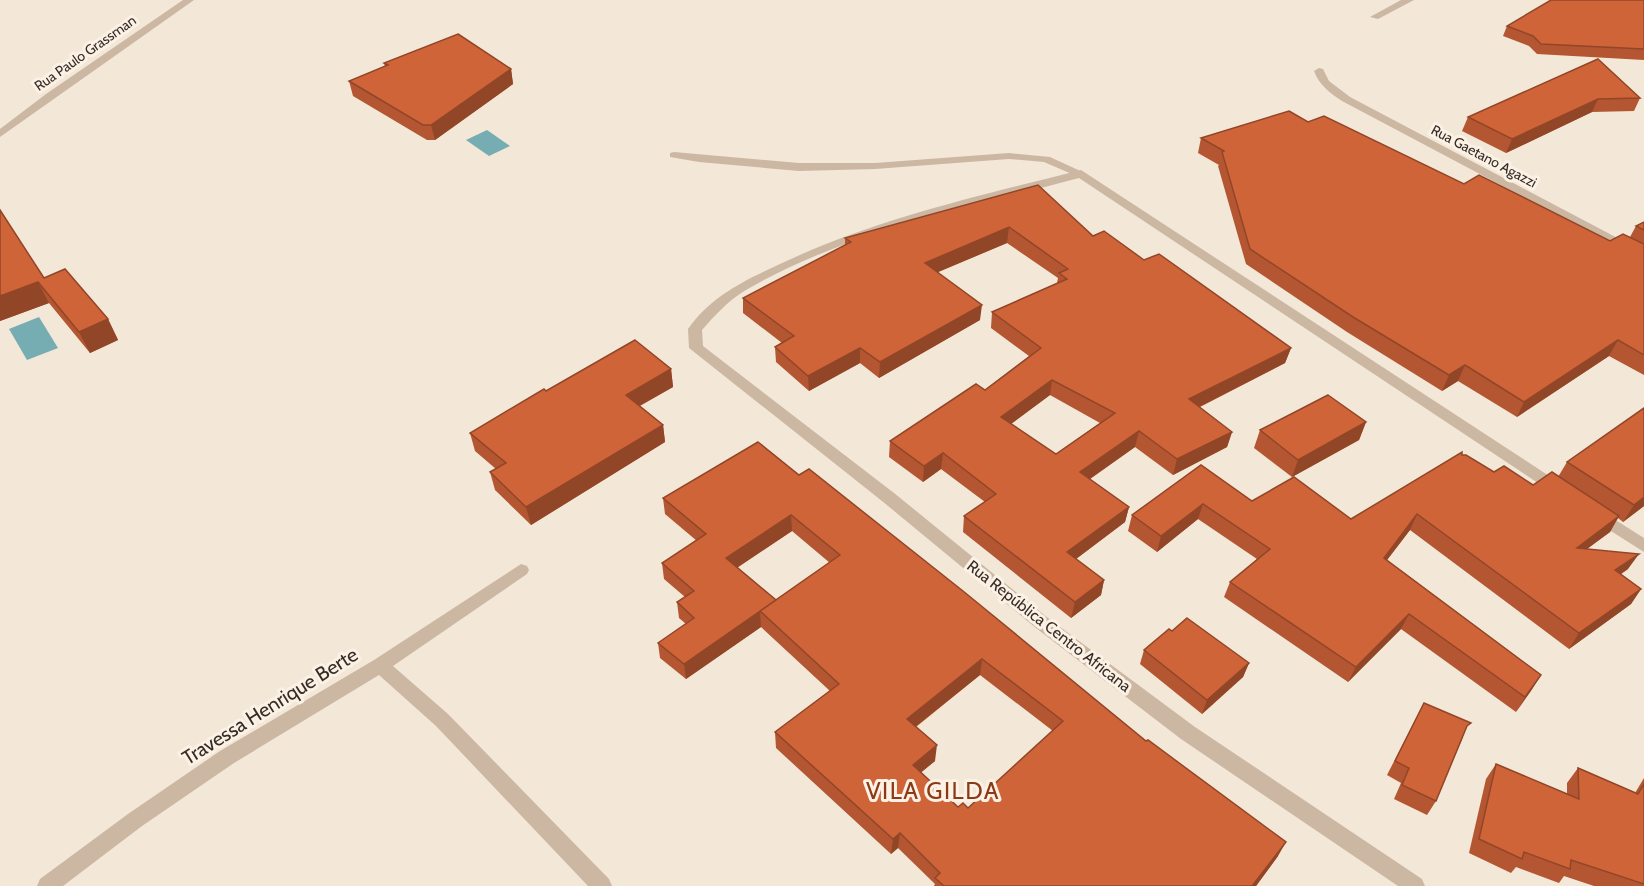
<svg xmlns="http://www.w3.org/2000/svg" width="1644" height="886" font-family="Cabin,sans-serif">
<rect width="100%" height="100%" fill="#f3e7d8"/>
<g fill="#75adb2">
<path d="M487 130 510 146 489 156 466 140Z"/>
<path d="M39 317 58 348 27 360 9 329Z"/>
</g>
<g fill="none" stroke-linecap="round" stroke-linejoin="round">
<path fill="#ccb7a3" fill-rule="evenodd" d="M674 152 799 163H875L1009 153 1050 157 1087 174 1081 178 1044 162 1009 159 875 169 799 171 699 162 670 157V153Z"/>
<g fill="#ccb7a3" fill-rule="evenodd">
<path d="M183 0H194L0 137V129L46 94Z"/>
<path d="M1401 0H1414L1378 19 1370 17Z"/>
<path d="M1319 68 1323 69 1329 81 1350 97 1644 252V261L1342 101C1330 93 1319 85 1314 71Z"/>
<path d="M1081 170 1563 485 1566 489 1563 493H1553L1079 178C966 208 848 231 746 290 729 300 715 315 702 330L703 346 894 493 1048 618 1195 727 1422 879 1425 886H1398L1181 739 1036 628 882 501 689 348 688 329C711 296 745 280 780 264 875 219 979 196 1081 170Z"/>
<path d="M1598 509 1644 538V552L1592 519 1590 515 1592 511Z"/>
<path d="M521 564 527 566 529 570 527 574 393 666 448 714 609 879 612 886H588L436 726 379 675 234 763 142 826 63 886H37L40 879 128 814 220 751 374 660Z"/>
</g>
</g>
<g fill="#b35631" fill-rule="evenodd">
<path d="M1644 0V60L1537 54 1529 46 1503 36 1507 26Z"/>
<path d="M1598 59 1640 98 1634 111 1592 112 1506 153 1462 131 1468 117Z"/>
<path d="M384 63 511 69 513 84 435 140H427L353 96 349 81 385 67Z"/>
<path d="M1308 122 1610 241 1630 237 1636 226 1644 222V375L1609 356 1517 417 1458 381 1442 391 1347 332 1246 264 1218 166 1219 165 1198 153 1201 138Z"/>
<path d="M1038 185 1093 236 1144 260 1291 348 1285 363 1200 407 1232 432 1227 447 1173 475 1135 447 1090 479 1129 507 1125 522 1076 559 1104 580 1101 595 1071 618 963 532 964 516 985 502 941 469 923 482 889 457 890 441 985 390 1029 356 991 328 992 312 1057 283 1058 278 1007 243 938 272 980 320 879 378 860 363 809 391 776 362 775 347 782 343 743 313V298L845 245V238ZM1050 395 1100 423 1056 454 1011 424Z"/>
<path d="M0 210 44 278 108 319 118 340 90 353 49 303 0 321Z"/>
<path d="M671 369 673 387 640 406 663 425 665 442 531 525 495 490 490 472 496 469 475 451 470 433 546 391Z"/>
<path d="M1366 422 1359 440 1292 477 1254 448 1260 430Z"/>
<path d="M758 442 1278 856 1256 886H934L935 884 898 848 891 854 776 748 775 732 830 691 761 627 686 679 660 658 658 643 686 624 679 618 677 602 685 597 664 579 662 563 697 541 665 514 663 498ZM792 531 830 563 776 600 737 568ZM980 675 1053 731 968 808 958 807 921 772 935 761 916 727Z"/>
<path d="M1462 455 1494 472 1533 485 1558 477 1567 462 1644 506 1623 522 1618 518 1610 532 1586 549 1628 569 1621 574 1641 589 1631 604 1569 649 1410 530 1387 560 1541 675 1516 712 1401 629 1348 682 1224 597 1230 582 1257 559 1198 519 1157 552 1128 531 1132 515 1201 465 1252 501 1351 519Z"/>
<path d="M1172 631 1249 663 1243 677 1202 714 1140 664 1144 650Z"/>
<path d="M1424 703 1463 737 1436 801 1427 815 1394 799 1401 783 1387 775Z"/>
<path d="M1496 764 1567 794V783L1578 768 1635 793 1644 778V886H1594L1564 876 1559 883 1516 867 1511 873 1469 853 1486 779Z"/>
</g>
<g fill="#924628">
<path d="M511 69 513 84 435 140 431 125Z"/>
<path d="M1598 99 1592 112 1506 153 1512 139Z"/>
<path d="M1009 227 1007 243 924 278 925 263Z"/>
<path d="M38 282 49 303 0 321V296Z"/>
<path d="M982 305 980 320 879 378 880 362Z"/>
<path d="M108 319 118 340 90 353 79 332Z"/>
<path d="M1618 340 1609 356 1517 417 1524 402Z"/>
<path d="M860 348V363L809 391 808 376Z"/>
<path d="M1291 348 1285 363 1185 414 1189 399Z"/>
<path d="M1465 365 1458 381 1442 391 1449 375Z"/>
<path d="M671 369 673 387 628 412 626 395Z"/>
<path d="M1052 380 1050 395 999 433 1001 417Z"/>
<path d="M1366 422 1359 440 1292 477 1298 460Z"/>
<path d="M663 425 665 442 531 525 526 507Z"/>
<path d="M1139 431 1135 447 1077 488 1080 472Z"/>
<path d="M1232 432 1227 447 1173 475 1177 459Z"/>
<path d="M943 453 941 469 923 482 924 466Z"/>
<path d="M1644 497V506L1623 522 1634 505Z"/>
<path d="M1203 504 1198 519 1157 552 1161 536Z"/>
<path d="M1129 507 1125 522 1064 568 1067 552Z"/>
<path d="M1417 514 1410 530 1377 573 1384 558Z"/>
<path d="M791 515 792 531 727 574 726 558Z"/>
<path d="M1619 516 1610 532 1567 564 1577 548Z"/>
<path d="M1639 554 1628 569 1605 585 1615 570Z"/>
<path d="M1104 580 1101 595 1071 618 1075 602Z"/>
<path d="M1641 589 1631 604 1569 649 1579 633Z"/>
<path d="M760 611 761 627 686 679 684 664Z"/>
<path d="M1409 614 1401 629 1348 682 1356 667Z"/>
<path d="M982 659 980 675 906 734 907 719Z"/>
<path d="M1249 663 1243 677 1202 714 1207 700Z"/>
<path d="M1541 675 1531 691 1516 712 1525 697Z"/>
<path d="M937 745 935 761 912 780 913 765Z"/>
<path d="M900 833 898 848 891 854 893 839Z"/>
<path d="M1286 842 1278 856 1256 886H1252Z"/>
</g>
<g fill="#d06439" stroke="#924628" stroke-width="1.5" fill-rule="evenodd">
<path d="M1551 0H1644V49L1541 44 1533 36 1507 26Z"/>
<path d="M458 34 511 69 431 125H423L349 81 388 65 384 63Z"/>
<path d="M1598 59 1640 98 1598 99 1512 139 1468 117Z"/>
<path d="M1289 111 1308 122 1324 116 1464 184 1479 175 1610 241 1623 234 1644 244V355L1618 340 1524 402 1465 365 1449 375 1353 317 1250 249 1222 152 1224 151 1201 138Z"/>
<path d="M1038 185 1093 236 1104 231 1144 260 1159 254 1291 348 1189 399 1232 432 1177 459 1139 431 1080 472 1129 507 1067 552 1104 580 1075 602 964 516 996 494 943 453 924 466 890 441 976 384 985 390 1041 348 992 312 1067 279 1059 273 1068 269 1009 227 925 263 982 305 880 362 860 348 808 376 775 347 794 336 743 298 851 242 845 238ZM1052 380 1115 413 1056 454 1001 417Z"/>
<path d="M0 210 44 278 65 269 108 319 79 332 38 282 0 296Z"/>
<path d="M1644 222V230L1636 226Z"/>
<path d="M635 340 671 369 626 395 663 425 526 507 490 472 506 463 470 433 544 389 546 391Z"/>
<path d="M1328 395 1366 422 1298 460 1260 430Z"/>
<path d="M1644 408V497L1634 505 1567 462Z"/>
<path d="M758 442 799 475 809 469 963 591 1146 741 1148 740 1286 842 1252 886H944L935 878 940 873 900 833 893 839 775 732 839 684 760 611 840 555 791 515 726 558 776 600 684 664 658 643 694 618 677 602 694 591 662 563 706 534 663 498ZM982 659 1063 721 968 808 963 803 958 807 913 765 937 745 907 719Z"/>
<path d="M1462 452V455H1466L1494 472 1504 466 1533 485 1552 472 1619 516 1577 548 1639 554 1615 570 1641 589 1579 633 1417 514 1384 558 1541 675 1525 697 1409 614 1356 667 1230 582 1270 549 1203 504 1161 536 1132 515 1201 465 1252 501 1294 477 1351 519Z"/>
<path d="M1187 618 1249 663 1207 700 1144 650 1169 629 1172 631Z"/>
<path d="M1424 703 1471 723 1467 726 1436 801 1402 785 1409 768 1395 761Z"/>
<path d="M1496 764 1579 799 1578 768 1638 794 1644 784V884L1571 860 1570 869 1524 852 1522 859 1479 839Z"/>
</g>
<g text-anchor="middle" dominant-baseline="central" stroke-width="6" stroke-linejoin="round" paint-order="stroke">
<g font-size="14" fill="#362c26" stroke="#fbf1e5">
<text transform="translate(85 53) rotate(-35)">Rua Paulo Grassman</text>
<text transform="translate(1484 156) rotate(28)">Rua Gaetano Agazzi</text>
</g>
<g font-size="16" fill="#362c26" stroke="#fbf1e5">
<text transform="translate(1049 626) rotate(38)">Rua República Centro Africana</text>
</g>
<g font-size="20" fill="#362c26" stroke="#fbf1e5">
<text transform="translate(270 706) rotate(-32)">Travessa Henrique Berte</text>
</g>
<g font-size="24" letter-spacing="1.5" fill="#8c3918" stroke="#fbf1e5">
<text x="933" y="790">VILA GILDA</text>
</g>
</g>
</svg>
